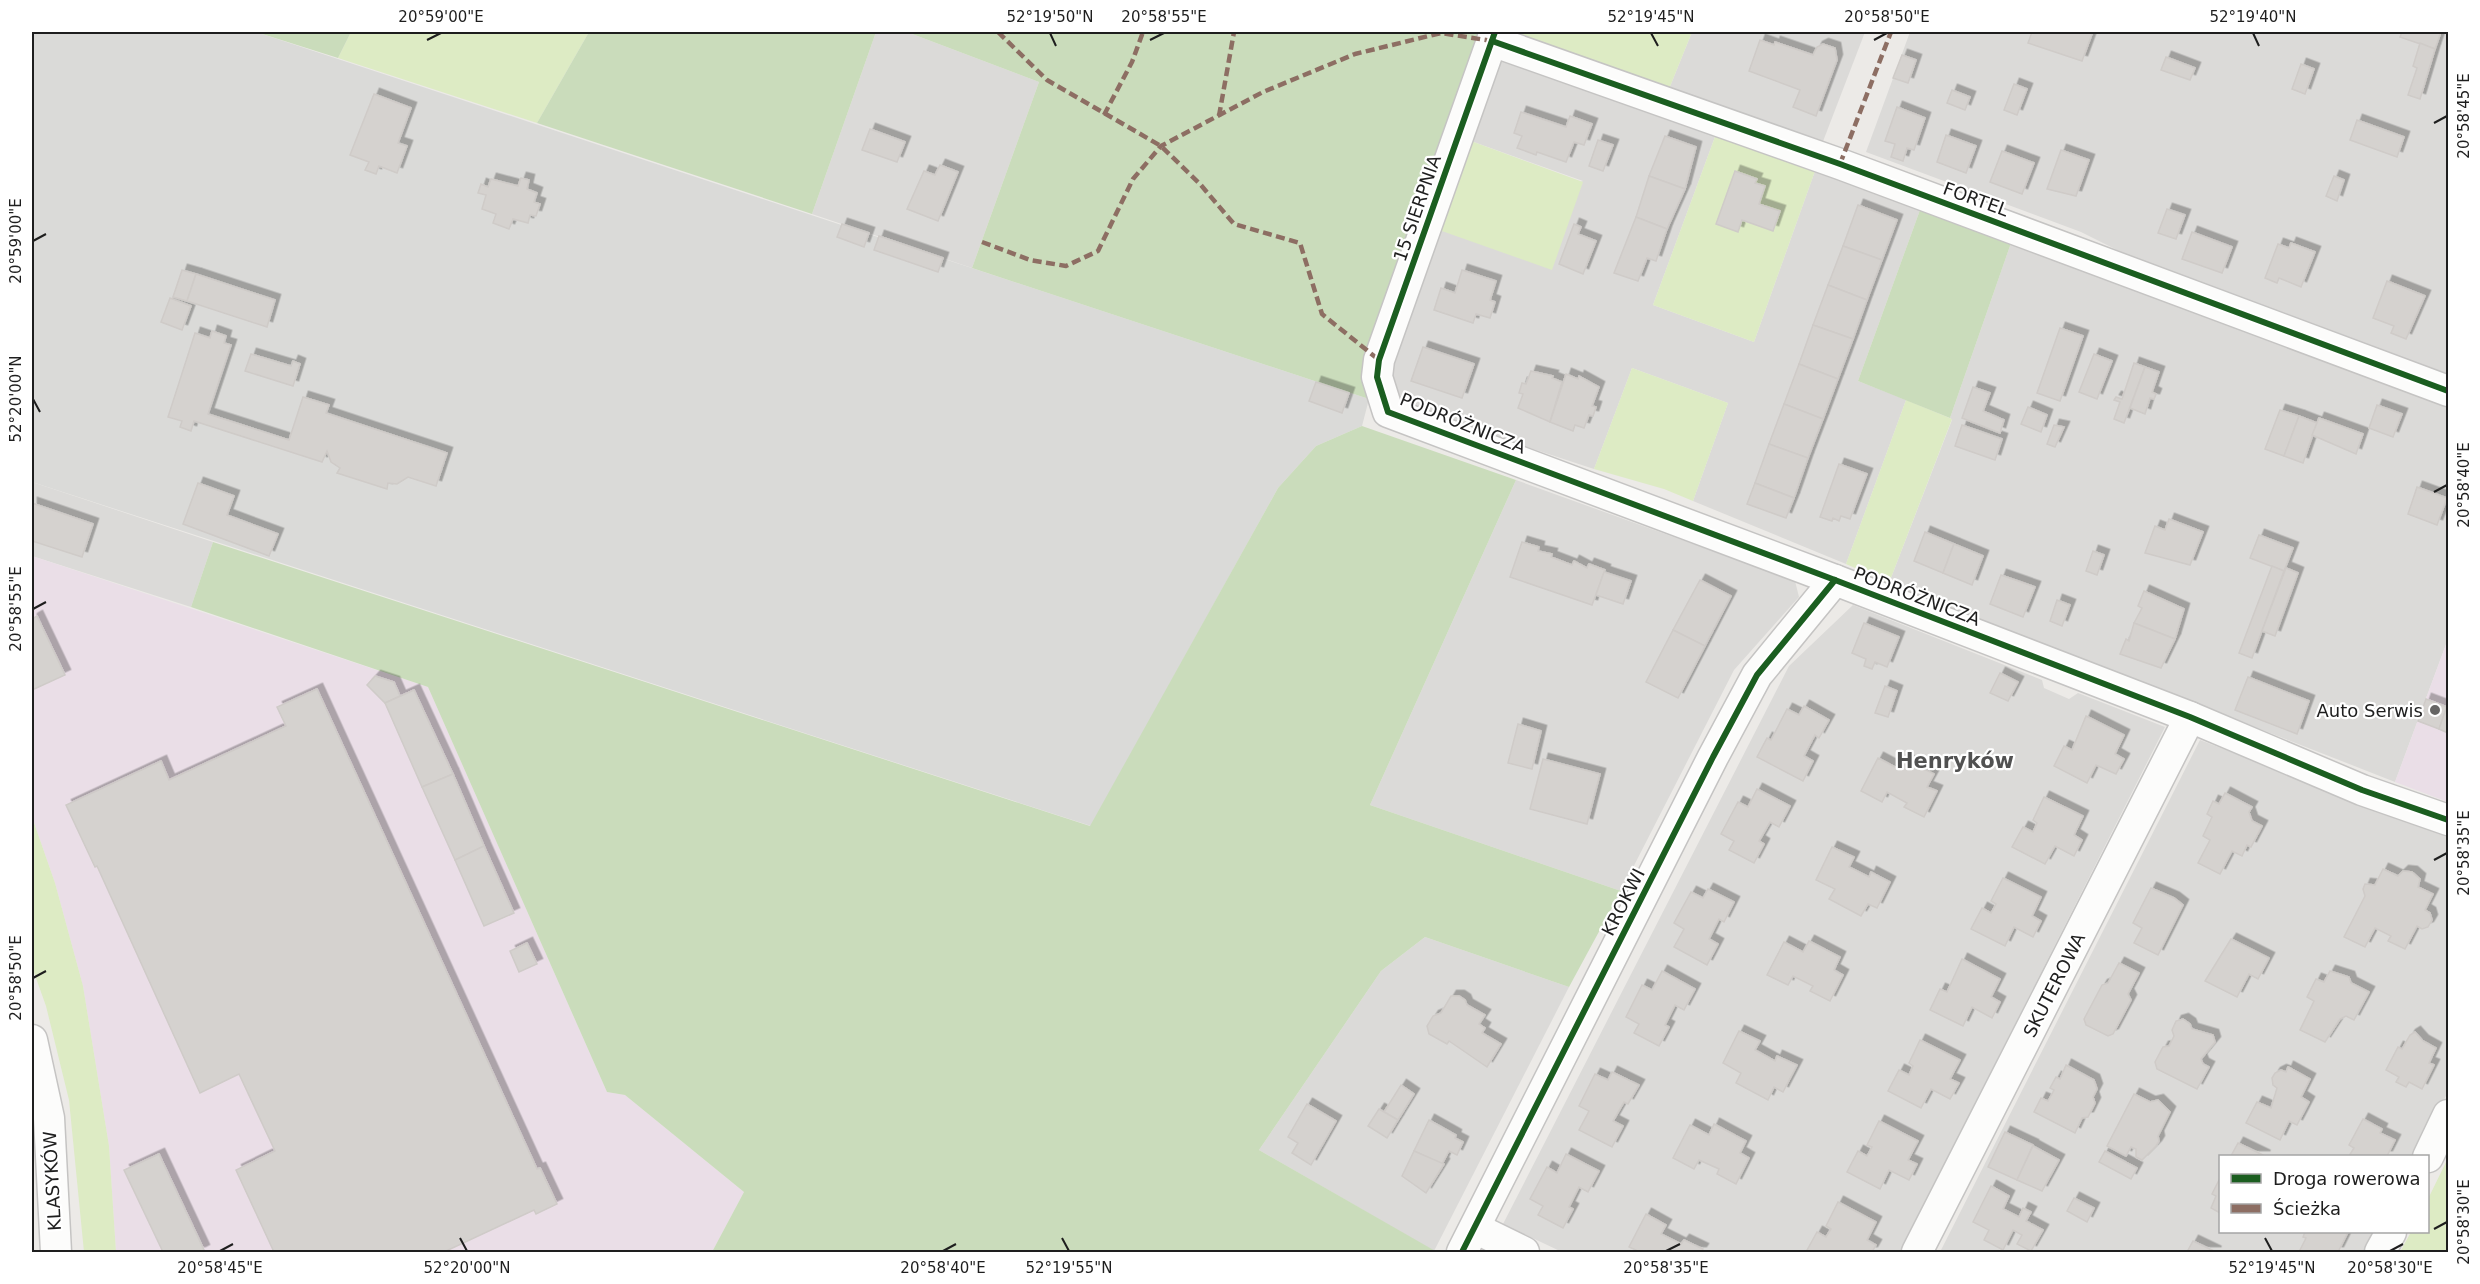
<svg xmlns="http://www.w3.org/2000/svg" width="2480" height="1284" font-family="'DejaVu Sans',sans-serif">
<defs>
<filter id="shadow"><feDropShadow dx="5.5" dy="-5.5" stdDeviation="0" flood-color="#0004"/></filter>
</defs>
<rect width="100%" height="100%" fill="#eceae7"/>
<g fill="#dbdad8">
<path d="M876 32H907L1039 82 972 268 812 214Z"/>
<path d="M1692 32H1865L1822 144 1669 89Z"/>
<path d="M1910 32H2448V375L2129 256 2081 232 1866 152Z"/>
<path d="M1501 55 1716 134 1653 305 1754 342 1815 171 1920 210 1858 381 1906 400 1846 564 1693 501 1728 403 1632 368 1594 469 1408 408 1395 393 1391 372 1439 230 1583 181 1471 141Z"/>
<path d="M2011 243 2448 406V639L2395 782 1889 583 1952 420 1950 418Z"/>
<path d="M1516 480 1795 581 1799 597 1734 670 1621 891 1370 805Z"/>
<path d="M32 482 213 542 191 607 32 556Z"/>
<path d="M1853 605 2042 680 2044 688 2069 699 2078 693 2165 727 1900 1252H1562L1503 1224 1789 666Z"/>
<path d="M2200 740 2448 836V1092L2415 1156H2220V1232H2377L2367 1252H1940Z"/>
<path d="M1425 937 1569 987 1434 1251 1259 1150 1381 971Z"/>
</g>
<g fill="#eadee7">
<path d="M32 556 428 687 607 1092 625 1095 744 1192 712 1252H116L109 1146 83 986 55 883 32 817Z"/>
<path d="M2448 639V802L2395 782Z"/>
</g>
<path fill="#dadad8" d="M32 32H256L1369 399 1362 426 1316 446 1278 488 1091 826 32 482Z"/>
<g fill="#ddebc4">
<path d="M351 32H589L537 123 338 58Z"/>
<path d="M1511 32H1692L1669 89Z"/>
<path d="M1716 134 1815 171 1754 342 1653 305Z"/>
<path d="M1471 141 1583 182 1552 270 1439 230Z"/>
<path d="M1632 368 1728 403 1693 501 1664 489 1594 469Z"/>
<path d="M1906 400 1952 419 1889 583 1846 564Z"/>
<path d="M32 817 55 883 83 986 109 1146 116 1252H84L69 1100 46 1006 32 967Z"/>
<path d="M2448 1158V1252H2400L2411 1232H2428V1199Z"/>
</g>
<g fill="#cadcbb">
<path d="M256 32H351L338 58Z"/>
<path d="M589 32H876L812 214 537 123Z"/>
<path d="M907 32H1484L1369 399 972 268 1039 82Z"/>
<path d="M1920 210 2011 243 1950 418 1858 381Z"/>
<path d="M1362 426 1516 480 1370 805 1621 891 1569 987 1425 937 1381 971 1259 1150 1437 1252H712L744 1192 625 1095 607 1092 428 687 191 607 213 542 1090 826 1278 488 1316 446Z"/>
</g>
<g fill="#d5d2cf" stroke="#cfcbc8" stroke-width="1.5" filter="url(#shadow)">
<path d="M2032 32H2086L2092 34 2082 61 2028 43Z"/>
<path d="M2402 32H2441L2435 49 2400 37Z"/>
<path d="M1760 40 1774 45 1775 42 1813 55 1817 47 1823 44 1835 48 1837 60 1816 116 1793 107 1800 90 1749 71Z"/>
<path d="M2420 43 2435 49 2420 99 2408 95 2417 68 2413 66Z"/>
<path d="M1902 55 1916 60 1908 83 1893 78Z"/>
<path d="M2166 57 2195 68 2190 80 2161 70Z"/>
<path d="M2301 64 2314 69 2305 94 2292 89Z"/>
<path d="M2014 84 2027 89 2017 115 2004 110Z"/>
<path d="M1952 90 1970 97 1965 110 1947 103Z"/>
<path d="M374 94 411 108 398 143 407 146 397 173 379 166 376 174 365 170 369 162 350 155Z"/>
<path d="M1897 107 1925 118 1914 150 1907 148 1903 161 1891 157 1895 144 1885 141Z"/>
<path d="M1521 112 1566 127 1570 116 1592 124 1584 145 1574 142 1566 162 1537 152 1536 155 1517 148 1522 136 1514 133Z"/>
<path d="M2357 120 2404 137 2397 157 2350 140Z"/>
<path d="M870 129 905 142 897 162 862 150Z"/>
<path d="M1946 135 1976 146 1966 173 1937 162Z"/>
<path d="M1665 136 1696 147 1685 189 1649 176Z"/>
<path d="M1598 140 1613 145 1603 171 1589 166Z"/>
<path d="M2061 150 2089 160 2076 196 2047 189Z"/>
<path d="M2002 151 2034 163 2022 194 1990 182Z"/>
<path d="M940 165 958 172 938 221 907 209 924 171 935 175Z"/>
<path d="M1735 171 1757 179 1755 183 1765 186 1759 204 1780 211 1773 231 1742 220 1738 232 1716 224Z"/>
<path d="M1649 176 1685 189 1667 229 1636 217Z"/>
<path d="M2334 176 2344 180 2337 201 2326 196Z"/>
<path d="M521 178 529 180 527 189 537 193 534 202 540 204 536 216 530 215 528 223 513 219 509 229 493 223 496 214 482 209 486 195 478 193 481 184 488 187 491 179 518 186Z"/>
<path d="M1858 205 1897 220 1882 260 1843 246Z"/>
<path d="M2167 209 2185 215 2176 239 2158 233Z"/>
<path d="M1636 217 1667 229 1656 261 1647 258 1638 281 1614 273Z"/>
<path d="M842 224 869 233 864 247 837 237Z"/>
<path d="M1574 224 1581 227 1578 234 1596 241 1583 274 1559 264Z"/>
<path d="M2192 232 2232 247 2222 273 2182 259Z"/>
<path d="M879 236 943 258 938 272 874 250Z"/>
<path d="M2291 243 2315 252 2301 287 2279 278 2277 283 2265 278 2278 244 2289 248Z"/>
<path d="M1843 246 1882 260 1867 300 1828 285Z"/>
<path d="M182 270 196 274 187 301 173 297Z"/>
<path d="M1462 270 1496 281 1490 300 1495 302 1490 318 1476 314 1473 323 1434 310 1441 288 1455 293Z"/>
<path d="M196 274 275 300 267 327 187 301Z"/>
<path d="M2387 281 2425 296 2406 339 2391 333 2394 326 2373 318Z"/>
<path d="M1828 285 1867 300 1853 339 1813 325Z"/>
<path d="M170 298 191 306 182 330 161 322Z"/>
<path d="M1813 325 1853 339 1838 379 1799 364Z"/>
<path d="M2060 328 2083 336 2060 401 2037 393Z"/>
<path d="M212 331 226 336 224 343 231 345 208 414 289 440 303 397 329 405 326 413 447 453 436 486 408 477 397 484 388 483 387 489 337 473 340 468 331 462 327 451 322 462 194 421 191 431 180 427 182 421 168 417 195 333 210 338Z"/>
<path d="M1423 347 1474 364 1462 398 1411 381Z"/>
<path d="M251 354 291 366 293 361 300 364 293 386 245 371Z"/>
<path d="M2094 354 2112 361 2097 399 2079 392Z"/>
<path d="M2134 363 2145 367 2124 423 2114 419 2120 402 2114 400 2116 397 2122 399Z"/>
<path d="M1799 364 1838 379 1823 419 1784 404Z"/>
<path d="M2145 367 2159 372 2152 392 2156 394 2154 399 2150 398 2145 414 2130 408Z"/>
<path d="M1531 371 1553 376 1552 378 1562 382 1550 422 1518 408 1523 394 1519 393 1522 383 1526 384Z"/>
<path d="M1566 374 1578 379 1579 376 1599 387 1592 406 1596 407 1593 416 1589 415 1584 428 1575 425 1573 431 1550 422Z"/>
<path d="M1316 382 1349 393 1342 413 1309 401Z"/>
<path d="M1973 387 1990 393 1983 411 2004 420 2000 433 1962 418Z"/>
<path d="M1784 404 1823 419 1808 458 1769 444Z"/>
<path d="M2377 405 2402 414 2393 437 2369 428Z"/>
<path d="M2028 407 2047 415 2041 432 2021 424Z"/>
<path d="M2280 410 2299 416 2284 456 2265 449Z"/>
<path d="M2299 416 2317 423 2303 463 2284 456Z"/>
<path d="M2319 418 2363 434 2356 454 2312 435Z"/>
<path d="M1962 425 2002 439 1995 460 1955 446Z"/>
<path d="M2054 425 2064 427 2055 447 2047 444Z"/>
<path d="M1769 444 1808 458 1794 498 1755 483Z"/>
<path d="M1839 464 1867 474 1850 519 1841 516 1839 521 1833 518 1832 521 1820 517Z"/>
<path d="M198 483 234 496 227 515 278 534 269 556 183 524Z"/>
<path d="M1755 483 1794 498 1786 518 1747 504Z"/>
<path d="M2417 487 2447 498 2437 525 2408 514Z"/>
<path d="M32 503 93 524 82 557 32 541Z"/>
<path d="M2169 519 2203 532 2190 565 2145 553 2155 526 2165 530Z"/>
<path d="M1925 532 1954 544 1943 573 1914 561Z"/>
<path d="M2259 535 2293 548 2284 571 2250 558Z"/>
<path d="M1522 542 1539 547 1538 551 1552 554 1551 557 1572 565 1574 561 1587 568 1589 564 1605 570 1592 605 1510 577Z"/>
<path d="M1954 544 1983 556 1972 585 1943 573Z"/>
<path d="M2093 551 2104 555 2097 575 2086 571Z"/>
<path d="M2272 566 2284 571 2252 658 2239 653Z"/>
<path d="M2286 568 2298 573 2275 636 2262 631Z"/>
<path d="M1604 572 1631 581 1623 604 1596 595Z"/>
<path d="M2001 575 2035 587 2023 617 1990 604Z"/>
<path d="M1700 580 1731 596 1705 646 1673 630Z"/>
<path d="M2144 591 2184 609 2175 639 2134 623 2142 608 2138 606Z"/>
<path d="M2057 600 2070 605 2062 626 2050 621Z"/>
<path d="M37 616 65 675 32 690V619Z"/>
<path d="M1864 623 1899 637 1887 667 1875 662 1872 669 1864 666 1866 659 1852 653Z"/>
<path d="M2134 623 2175 639 2161 668 2120 654 2126 639 2129 641Z"/>
<path d="M1673 630 1705 646 1678 698 1646 682Z"/>
<path d="M2000 673 2018 682 2008 701 1990 693Z"/>
<path d="M375 676 394 682 400 696 385 703 367 685Z"/>
<path d="M2248 677 2309 701 2297 734 2235 710Z"/>
<path d="M1885 686 1897 691 1888 717 1875 713Z"/>
<path d="M317 689 537 1169 540 1168 557 1204 536 1214 534 1210 444 1252H274L236 1170 275 1151 239 1074 200 1093 97 866 95 867 66 805 161 761 169 780 286 726 277 707Z"/>
<path d="M414 690 453 774 422 787 385 703Z"/>
<path d="M2426 699 2447 707 2439 729 2418 721Z"/>
<path d="M2448 703V733L2439 729Z"/>
<path d="M1804 706 1829 720 1819 738 1815 735 1804 756 1813 761 1803 781 1757 757 1767 738 1771 740 1787 709 1799 715Z"/>
<path d="M2086 716 2124 735 2115 754 2124 759 2116 774 2096 765 2087 783 2054 766 2064 746 2072 750Z"/>
<path d="M1518 724 1541 731 1532 769 1508 763Z"/>
<path d="M1878 758 1897 768 1902 758 1934 774 1927 787 1937 791 1924 817 1904 807 1907 803 1887 792 1882 802 1861 791Z"/>
<path d="M1543 759 1600 774 1587 824 1530 809Z"/>
<path d="M453 774 484 846 455 860 422 787Z"/>
<path d="M1757 789 1790 806 1779 827 1770 822 1759 841 1764 844 1754 863 1729 850 1734 841 1721 834 1738 802 1748 807Z"/>
<path d="M2225 793 2252 807 2249 812 2252 821 2262 826 2251 847 2247 845 2242 856 2232 851 2220 874 2198 863 2210 840 2203 836 2212 817 2207 814 2213 801 2219 804Z"/>
<path d="M2044 797 2083 816 2074 835 2082 840 2074 856 2055 846 2045 864 2012 847 2023 827 2033 832 2037 823 2033 820Z"/>
<path d="M484 846 514 913 484 926 455 860Z"/>
<path d="M1832 847 1854 857 1849 867 1869 877 1871 872 1890 882 1877 908 1868 904 1861 916 1829 899 1835 889 1816 880Z"/>
<path d="M2383 869 2398 876 2403 871 2412 872 2420 879 2418 887 2433 894 2425 910 2430 913 2432 920 2428 927 2422 929 2417 926 2405 949 2388 941 2391 936 2375 928 2365 947 2344 937 2365 896 2363 889 2365 884 2375 885Z"/>
<path d="M2003 878 2041 897 2032 916 2041 921 2033 937 2014 927 2005 946 1971 929 1982 908 1991 913 1996 904 1991 901Z"/>
<path d="M2151 888 2174 898 2183 905 2158 955 2134 943 2142 928 2133 923Z"/>
<path d="M1708 889 1734 902 1724 922 1719 919 1709 939 1718 944 1707 965 1674 947 1684 929 1674 923 1691 892 1703 898Z"/>
<path d="M2231 939 2269 958 2258 979 2249 974 2237 997 2205 981Z"/>
<path d="M1809 941 1840 957 1834 970 1843 975 1830 1001 1810 991 1813 986 1793 976 1788 985 1767 975 1784 942 1803 952Z"/>
<path d="M527 943 537 964 519 972 510 951Z"/>
<path d="M1962 959 2000 979 1991 997 2000 1002 1992 1018 1972 1007 1963 1026 1930 1010 1940 989 1947 992Z"/>
<path d="M2119 963 2139 973 2128 994 2131 1000 2113 1034 2108 1036 2086 1025 2084 1019 2102 985 2108 983Z"/>
<path d="M1662 971 1695 989 1684 1010 1675 1005 1665 1025 1669 1027 1659 1046 1634 1033 1639 1024 1626 1017 1642 985 1652 990Z"/>
<path d="M2330 971 2349 977 2351 983 2369 992 2354 1020 2346 1016 2340 1019 2325 1042 2300 1030 2314 1001 2307 997 2316 979 2324 982Z"/>
<path d="M1451 996H1459L1465 1000 1467 1005 1485 1015 1479 1024 1485 1028 1482 1033 1501 1044 1487 1067 1449 1041 1447 1044 1429 1034 1427 1026 1433 1016 1441 1013Z"/>
<path d="M2183 1019 2190 1024 2192 1029 2213 1035 2215 1042 2201 1059 2203 1064 2209 1067 2197 1089 2157 1069 2155 1062 2163 1047 2169 1046 2174 1036 2172 1030 2176 1021Z"/>
<path d="M1739 1031 1760 1041 1755 1050 1775 1061 1777 1056 1797 1065 1783 1092 1774 1087 1768 1100 1736 1083 1741 1073 1723 1063Z"/>
<path d="M2415 1032 2423 1041 2436 1048 2429 1063 2434 1065 2422 1089 2409 1082 2406 1087 2396 1082 2399 1077 2386 1070 2398 1047 2402 1049 2410 1035Z"/>
<path d="M1920 1040 1960 1060 1950 1079 1959 1083 1950 1099 1931 1089 1921 1108 1888 1091 1899 1070 1909 1075 1913 1066 1909 1063Z"/>
<path d="M2066 1065 2094 1080 2097 1089 2093 1097 2095 1103 2088 1117 2082 1118 2075 1133 2034 1112 2041 1098 2048 1101 2054 1090 2050 1088 2056 1077 2060 1079Z"/>
<path d="M2288 1067 2310 1079 2301 1097 2309 1102 2297 1125 2289 1121 2280 1140 2246 1123 2257 1102 2271 1108 2277 1088 2273 1085 2272 1078 2275 1073 2281 1070 2286 1072Z"/>
<path d="M1612 1072 1639 1085 1628 1104 1624 1102 1613 1121 1623 1126 1612 1147 1579 1130 1589 1111 1579 1106 1595 1074 1608 1080Z"/>
<path d="M1401 1085 1414 1094 1398 1120 1384 1112Z"/>
<path d="M2134 1094 2150 1102 2158 1100 2170 1112 2158 1136 2159 1141 2156 1146 2142 1160 2136 1157V1149L2131 1147 2126 1156 2107 1146Z"/>
<path d="M1307 1104 1336 1121 1311 1165 1292 1153 1298 1143 1288 1137Z"/>
<path d="M1379 1109 1398 1120 1387 1138 1368 1126Z"/>
<path d="M2363 1119 2382 1129 2380 1133 2395 1140 2387 1156H2349L2354 1148 2349 1145Z"/>
<path d="M1429 1120 1456 1135 1455 1138 1463 1142 1457 1155 1449 1151 1442 1164 1414 1151Z"/>
<path d="M1879 1121 1918 1141 1908 1160 1917 1164 1909 1180 1889 1170 1880 1189 1847 1172 1858 1151 1867 1156 1872 1147 1867 1145Z"/>
<path d="M1714 1124 1746 1141 1740 1153 1749 1158 1736 1184 1717 1174 1719 1169 1699 1160 1694 1169 1673 1158 1690 1125 1709 1135Z"/>
<path d="M2005 1132 2033 1145 2017 1180 1988 1167Z"/>
<path d="M2238 1143 2265 1156H2231Z"/>
<path d="M2033 1146 2059 1160 2042 1191 2017 1180Z"/>
<path d="M1414 1151 1444 1164 1426 1193 1402 1176Z"/>
<path d="M2105 1151 2137 1168 2131 1179 2099 1162Z"/>
<path d="M159 1154 204 1250 200 1252H163L124 1170Z"/>
<path d="M1566 1154 1599 1171 1588 1192 1579 1187 1569 1207 1573 1209 1563 1228 1538 1215 1543 1206 1530 1199 1547 1167 1557 1173Z"/>
<path d="M2220 1178V1213L2211 1208 2216 1196 2212 1194Z"/>
<path d="M1991 1186 2009 1196 2003 1209 2019 1217 2023 1208 2031 1212 2026 1221 2043 1230 2031 1251 2017 1244 2022 1235 2013 1230 2003 1250 1984 1240 1989 1230 1973 1222Z"/>
<path d="M2074 1198 2094 1208 2087 1222 2067 1211Z"/>
<path d="M1838 1202 1876 1222 1867 1240 1876 1245 1872 1252H1806L1817 1232 1826 1237 1831 1229 1826 1226Z"/>
<path d="M1646 1214 1666 1225 1661 1234 1681 1244 1684 1240 1703 1249 1701 1252H1640L1629 1247Z"/>
<path d="M2305 1232H2348L2338 1252H2299L2306 1238 2303 1237Z"/>
<path d="M2193 1241 2216 1252H2187Z"/>
</g>
<g fill="none" stroke-linecap="round" stroke-linejoin="round">
<defs>
<g id="minor">
<path d="M1495 32 1379 360 1377 377 1388 412 1835 580 2190 717 2362 790 2448 820"/>
<path d="M1492 41 1840 164 2448 391"/>
<path d="M32 1040 49 1118 56 1252"/>
<path d="M2428 1157 2448 1115"/>
<path d="M1475 1228 1524 1252"/>
<path d="M1462 1252 1713 757 1757 675 1835 580"/>
<path d="M1917 1252 2190 717"/>
<path d="M2380 1252 2391 1232"/>
</g>
</defs>
<use href="#minor" stroke="#c5c4c3" stroke-width="33"/>
<use href="#minor" stroke="#fcfcfb" stroke-width="30"/>
<g stroke="#8d6e63" stroke-width="4.5" stroke-dasharray="9 4.5" stroke-linecap="butt">
<path d="M998 32 1047 80 1161 146 1200 184 1234 224 1300 243 1322 314 1379 360"/>
<path d="M1104 115 1132 62 1143 32"/>
<path d="M1219 116 1234 32"/>
<path d="M1840 164 1891 32"/>
<path d="M982 242 1030 260 1066 266 1098 251 1133 179 1161 146 1263 92 1355 54 1441 33 1492 41"/>
</g>
<defs>
<g id="cycleway">
<path d="M1495 32 1379 360 1377 377 1388 412 1835 580 2190 717 2362 790 2448 820"/>
<path d="M1492 41 1840 164 2448 391"/>
<path d="M1462 1252 1713 757 1757 675 1835 580"/>
</g>
</defs>
<use href="#cycleway" stroke="#fff" stroke-width="10"/>
<use href="#cycleway" stroke="#1b5e20" stroke-width="6"/>
</g>
<path fill="none" stroke="#1e1e1e" stroke-width="2" d="M1050 33 1056 46M1651 33 1658 46M2253 33 2259 46M427 40 441 33M1150 40 1164 33M1874 40 1887 33M2434 123 2447 116M33 241 46 234M33 399 40 412M2434 492 2447 485M33 609 46 602M2434 860 2447 853M33 978 46 971M2434 1229 2447 1222M460 1238 467 1251M1062 1238 1069 1251M2265 1238 2272 1251M220 1251 233 1244M943 1251 956 1244M1666 1251 1680 1244M2390 1251 2403 1244"/>
<circle fill="#666564" stroke="#fff" stroke-width="2" cx="2435" cy="710" r="6"/>
<g text-anchor="middle" dominant-baseline="central" stroke-width="4.5" stroke-linejoin="round" paint-order="stroke">
<g font-size="18" fill="#1e1e1e" stroke="#fff">
<text transform="translate(1976 199) rotate(20)">FORTEL</text>
<text transform="translate(1417 208) rotate(-71)">15 SIERPNIA</text>
<text transform="translate(1463 423) rotate(22)">PODRÓŻNICZA</text>
<text transform="translate(1917 596) rotate(21)">PODRÓŻNICZA</text>
<text transform="translate(1623 902) rotate(-63)">KROKWI</text>
<text transform="translate(2054 985) rotate(-63)">SKUTEROWA</text>
<text transform="translate(52 1181) rotate(-93)">KLASYKÓW</text>
</g>
<g font-size="18" fill="#1e1e1e" stroke="#fff" text-anchor="end">
<text x="2423" y="710">Auto Serwis</text>
</g>
<g font-size="21" font-weight="bold" fill="#515151" stroke="#fff">
<text x="1955" y="761">Henryków</text>
</g>
</g>
<rect width="2480" height="1284" fill="none" stroke="#ffffff" stroke-width="66"/>
<rect x="2219" y="1155" width="210" height="78" fill="#ffffff" stroke="#a5a5a5" stroke-width="1.5"/>
<rect x="2231" y="1174" width="30" height="9" fill="#1b5e20" stroke="#a5a5a5" stroke-width="1.5"/>
<text x="2273" y="1185" font-size="18" fill="#1e1e1e">Droga rowerowa</text>
<rect x="2231" y="1204" width="30" height="9" fill="#8d6e63" stroke="#a5a5a5" stroke-width="1.5"/>
<text x="2273" y="1215" font-size="18" fill="#1e1e1e">Ścieżka</text>
<rect x="33" y="33" width="2414" height="1218" fill="none" stroke="#1e1e1e" stroke-width="2"/>
<g font-size="15" text-anchor="middle" fill="#1e1e1e">
<text x="441" y="22">20°59'00"E</text>
<text x="1050" y="22">52°19'50"N</text>
<text x="1164" y="22">20°58'55"E</text>
<text x="1651" y="22">52°19'45"N</text>
<text x="1887" y="22">20°58'50"E</text>
<text x="2253" y="22">52°19'40"N</text>
<text transform="translate(2464 116) rotate(-90)" y="5">20°58'45"E</text>
<text transform="translate(16 241) rotate(-90)" y="5">20°59'00"E</text>
<text transform="translate(16 399) rotate(-90)" y="5">52°20'00"N</text>
<text transform="translate(2464 485) rotate(-90)" y="5">20°58'40"E</text>
<text transform="translate(16 609) rotate(-90)" y="5">20°58'55"E</text>
<text transform="translate(2464 853) rotate(-90)" y="5">20°58'35"E</text>
<text transform="translate(16 978) rotate(-90)" y="5">20°58'50"E</text>
<text transform="translate(2464 1222) rotate(-90)" y="5">20°58'30"E</text>
<text x="220" y="1273">20°58'45"E</text>
<text x="467" y="1273">52°20'00"N</text>
<text x="943" y="1273">20°58'40"E</text>
<text x="1069" y="1273">52°19'55"N</text>
<text x="1666" y="1273">20°58'35"E</text>
<text x="2272" y="1273">52°19'45"N</text>
<text x="2390" y="1273">20°58'30"E</text>
</g>
</svg>
